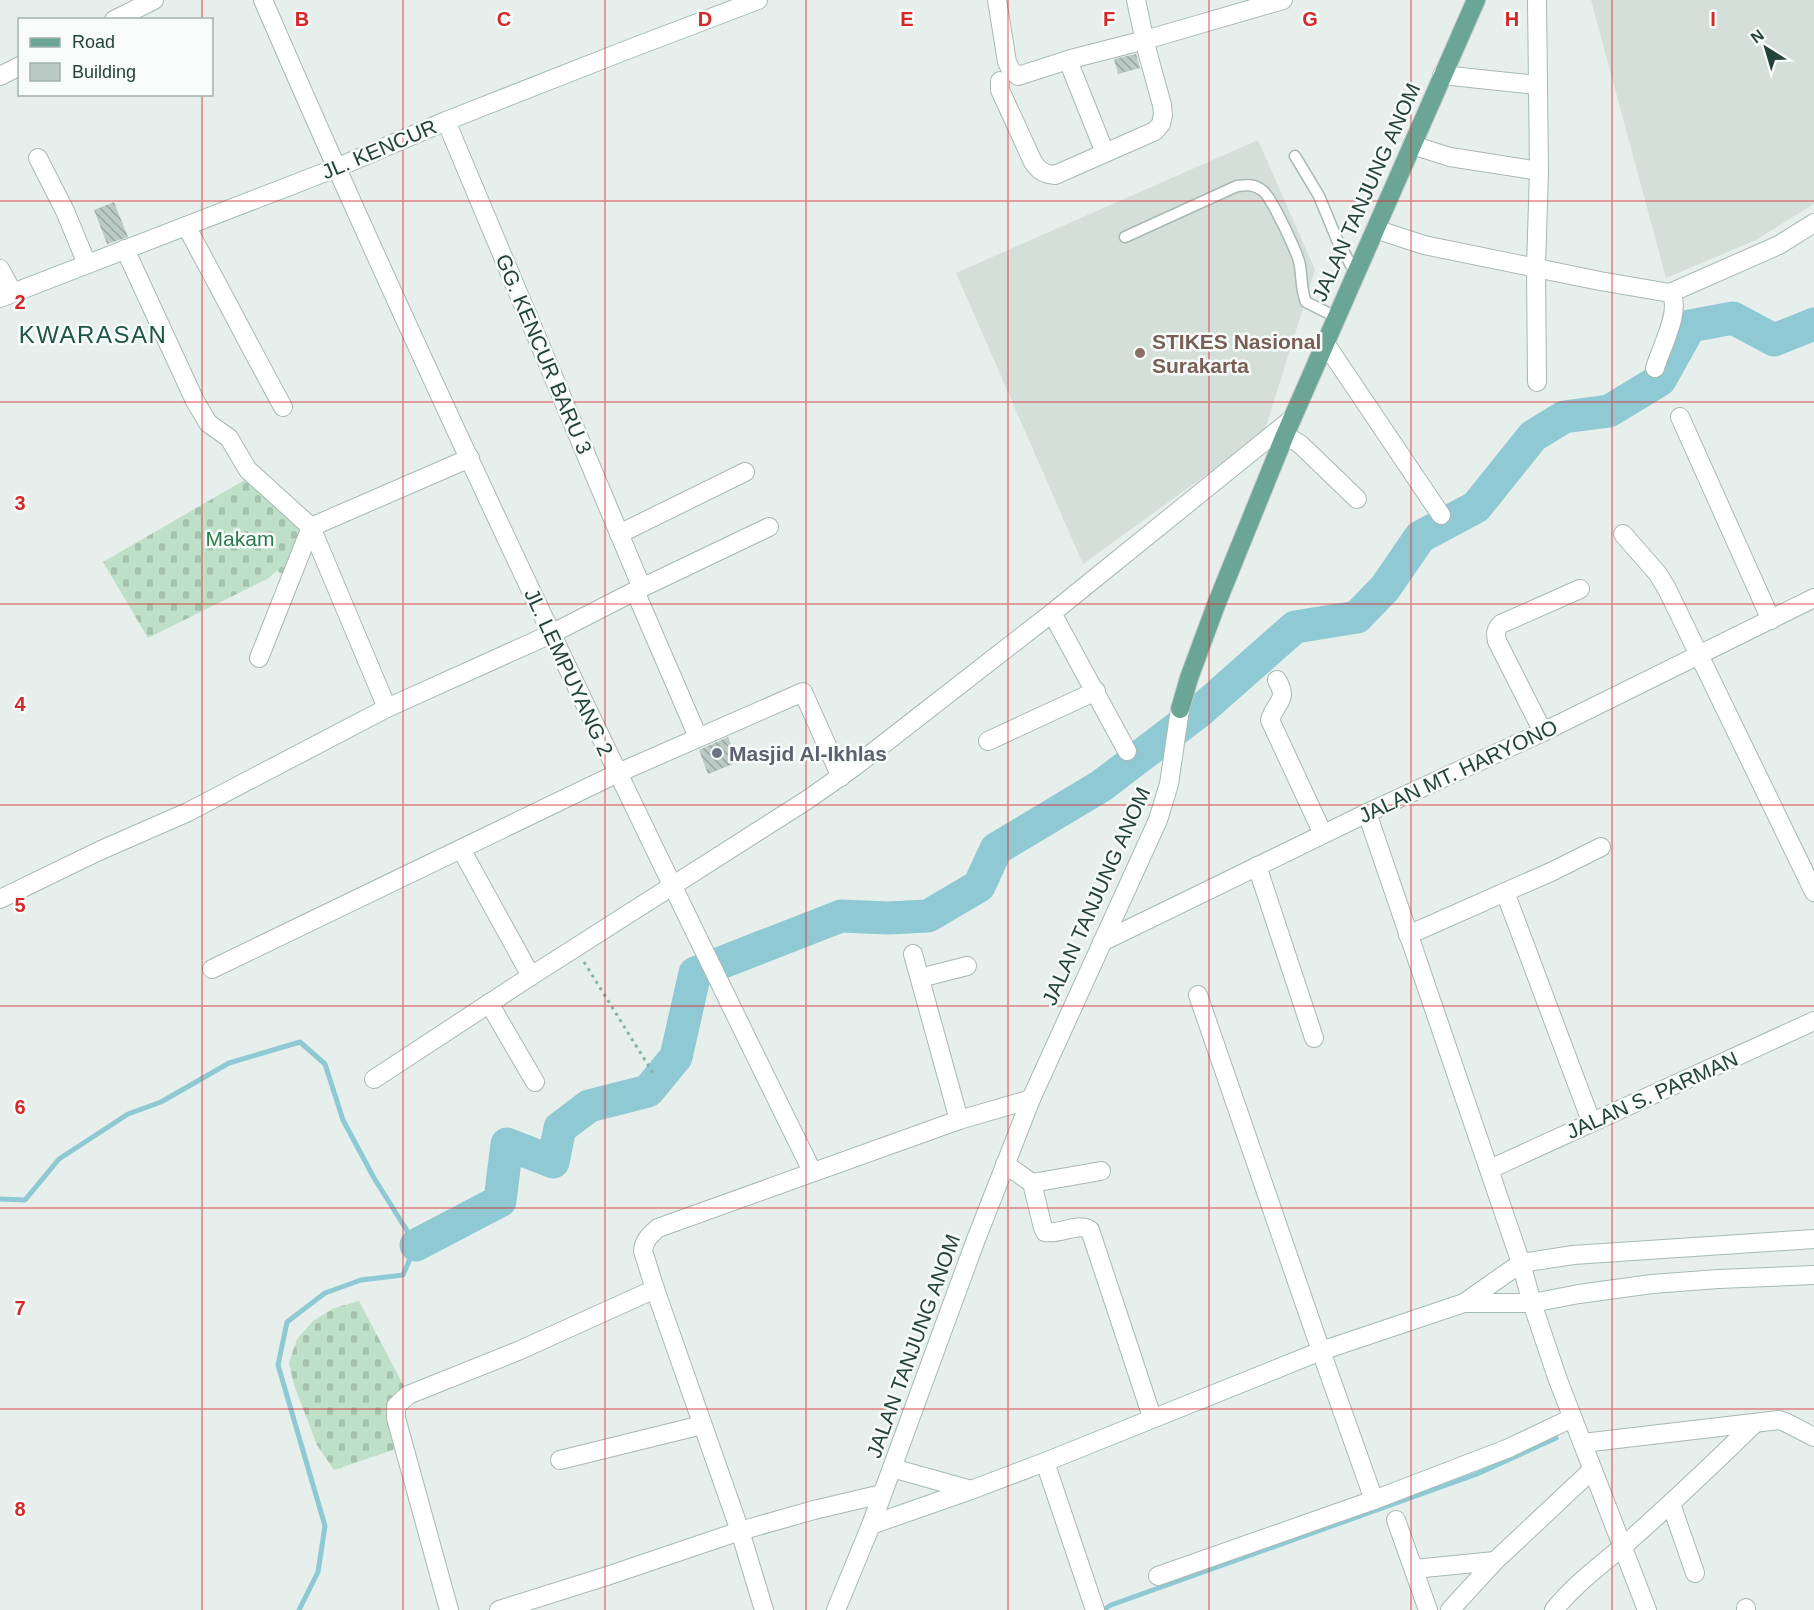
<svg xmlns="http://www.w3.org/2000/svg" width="1814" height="1610" font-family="Helvetica,sans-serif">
<defs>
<pattern id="cemetery-stones" width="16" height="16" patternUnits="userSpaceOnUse" patternTransform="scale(1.5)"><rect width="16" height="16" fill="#bfe0c8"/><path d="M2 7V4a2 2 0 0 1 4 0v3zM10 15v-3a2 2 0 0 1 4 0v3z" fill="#a4c1ad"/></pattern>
<pattern id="building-back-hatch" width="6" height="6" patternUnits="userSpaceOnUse" patternTransform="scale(1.5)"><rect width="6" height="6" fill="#bbcac4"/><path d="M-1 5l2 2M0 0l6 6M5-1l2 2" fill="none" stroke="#98a6a0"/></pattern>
</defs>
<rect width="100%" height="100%" fill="#e6efeb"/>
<g fill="#d4dfda">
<path d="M1591 0H1814V204L1756 240 1666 278Z"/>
<path d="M1258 140 1315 270 1264 433 1083 564 956 273Z"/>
</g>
<g fill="url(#cemetery-stones)">
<path d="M248 478 303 529 283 574 276 571 269 578 148 638 103 562Z"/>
<path d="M359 1301 407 1392 399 1448 334 1470 317 1445 294 1385 289 1363 297 1339 313 1321 334 1308Z"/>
</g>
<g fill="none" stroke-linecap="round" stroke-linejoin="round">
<g stroke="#8ec9d4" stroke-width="5">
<path d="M0 1199 25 1200 59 1159 128 1114 161 1102 229 1063 300 1042 325 1064 343 1120 374 1178 416 1245 403 1275 361 1280 325 1293 287 1322 278 1365 325 1526 318 1572 299 1610"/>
<path d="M1103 1610 1111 1605 1477 1474 1556 1438"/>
</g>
<path stroke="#8ec9d4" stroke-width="33" d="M416 1245 500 1201 507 1144 553 1162 560 1128 589 1106 648 1091 676 1057 695 973 841 916 888 918 928 916 979 886 996 849 1101 786 1201 710 1295 627 1357 617 1385 588 1420 537 1476 507 1533 436 1564 417 1609 411 1660 380 1690 326 1733 318 1774 340 1814 324"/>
</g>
<g fill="url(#building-back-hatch)">
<path d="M1136 54 1140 68 1118 74 1114 59Z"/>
<path d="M114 202 128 237 107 244 94 210Z"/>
<path d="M728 737 738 762 708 774 699 750Z"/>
</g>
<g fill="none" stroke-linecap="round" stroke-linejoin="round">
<defs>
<g id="lane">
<path d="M1295 156 1319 196 1338 242 1356 274"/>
<path d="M1125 237 1237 186C1247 185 1255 184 1263 191 1271 197 1299 255 1300 266 1302 279 1301 290 1306 302L1336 317"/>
</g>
<g id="street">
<path d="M263 0C434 396 622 785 812 1171"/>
<path d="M997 0 1007 62 1011 70 1018 76 1071 59 1145 40 1283 0"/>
<path d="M114 20 154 0"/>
<path d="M1071 68 1105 153"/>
<path d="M1442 75 1537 85"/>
<path d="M0 76 20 66"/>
<path d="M1000 81V90L1033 162C1039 171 1044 174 1055 175L1155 131 1161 124 1163 115 1162 105 1146 47 1136 0"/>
<path d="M446 121 642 588"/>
<path d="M1412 145 1450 157 1539 171"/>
<path d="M38 158 65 211 87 264"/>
<path d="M186 226C219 286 250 347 283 407"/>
<path d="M1375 229 1424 245 1600 281 1670 293C1683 308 1660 350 1655 368"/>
<path d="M125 249 195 401 208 423 229 438 248 470 311 527 387 708"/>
<path d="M0 269 13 293"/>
<path d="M1670 293 1779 245 1814 223"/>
<path d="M1325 343 1441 515"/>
<path d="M1537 382 1536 267 1539 171 1537 0"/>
<path d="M1680 417 1771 620"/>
<path d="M1285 435 1300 444 1357 499"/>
<path d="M311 527 470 458"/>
<path d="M619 534 745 472"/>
<path d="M1623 534 1658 574 1667 589 1814 892"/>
<path d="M635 591 698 737"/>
<path d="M1052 613 1127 751"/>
<path d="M259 658 311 527"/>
<path d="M1277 680C1289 701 1276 701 1270 720L1323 834"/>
<path d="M1543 732 1497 641C1495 633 1496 629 1501 624L1580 589"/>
<path d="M988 741 1096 691"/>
<path d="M1367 813 1521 1263"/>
<path d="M461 849 531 976"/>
<path d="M1257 866 1314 1038"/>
<path d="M1505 892 1591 1121"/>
<path d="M0 899 99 851 188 812 387 708 551 634 635 591 769 527"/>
<path d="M1408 935 1553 871 1601 847"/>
<path d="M1102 942 1367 813 1543 732 1814 598"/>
<path d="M913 954 959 1120"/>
<path d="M212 969 618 773 803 692 841 777"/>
<path d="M920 978 967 966"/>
<path d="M489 1003 535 1082"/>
<path d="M374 1079 531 976 807 800 854 767 1052 613 1292 419"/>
<path d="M1005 1164 1032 1183 1043 1228 1045 1232C1061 1235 1076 1222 1090 1230L1152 1417"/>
<path d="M1490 1169 1814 1021"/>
<path d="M1032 1183 1101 1171"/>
<path d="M1532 1303 1558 1380 1647 1610"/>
<path d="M1583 1443 1779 1420 1785 1422 1814 1437"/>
<path d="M560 1460 702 1425"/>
<path d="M1045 1462 1095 1610"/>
<path d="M1374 1500 1509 1448 1572 1418"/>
<path d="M1671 1504 1695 1573"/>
<path d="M1396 1520 1428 1610"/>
<path d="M1414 1569 1495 1561"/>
<path d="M1158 1576 1374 1500 1321 1351 1198 995"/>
<path d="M1746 1608V1610"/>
<path d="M449 1610 396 1418V1406L408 1395 518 1351 655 1289"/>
<path d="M499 1610 607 1576 740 1531 814 1510 882 1494"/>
<path d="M764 1610 740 1531 655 1289 643 1251C644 1240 650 1235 658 1228L959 1120 1031 1099"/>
<path d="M1450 1610 1495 1561 1592 1470"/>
<path d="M1554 1610C1575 1583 1603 1564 1629 1541 1672 1503 1713 1464 1754 1424"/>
</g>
<g id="secondary">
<path d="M0 298 336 168 446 121 624 51 758 0"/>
<path d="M1521 1263 1532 1303"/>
<path d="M1464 1303H1532L1579 1294 1652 1284 1718 1279 1814 1275"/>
<path d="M892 1468 971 1490"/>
<path d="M871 1525 971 1490 1045 1462 1321 1351 1464 1303 1521 1263 1573 1255 1814 1239"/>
<path d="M836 1610 871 1525 975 1242 1031 1099 1158 820 1169 784 1180 709"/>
</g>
<path id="primary" d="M1180 709 1189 678 1216 605 1285 435 1476 0"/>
</defs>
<use href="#lane" stroke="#a8b8b2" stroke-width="13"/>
<use href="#street" stroke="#a8b8b2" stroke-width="20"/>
<use href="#secondary" stroke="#a4bbb3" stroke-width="20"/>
<use href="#primary" stroke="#c2cac8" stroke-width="20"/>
<path stroke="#86b3a5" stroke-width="3" stroke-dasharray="3 4.5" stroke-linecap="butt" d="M584 962 653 1073"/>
<use href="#lane" stroke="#fff" stroke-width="10"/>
<use href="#street" stroke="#fff" stroke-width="18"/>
<use href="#secondary" stroke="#fff" stroke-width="18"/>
<use href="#primary" stroke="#6aa596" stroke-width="18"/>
</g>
<path fill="none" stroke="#d62828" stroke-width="1.5" stroke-opacity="0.55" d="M202 0V20M403 0V1610M605 0V1610M806 0V1610M1008 0V1610M1209 0V1610M1411 0V1610M1612 0V1610M202 94V1610M0 201H1814M0 402H1814M0 604H1814M0 805H1814M0 1006H1814M0 1208H1814M0 1409H1814"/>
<circle fill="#8d6e63" stroke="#f7fbf9" stroke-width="2" cx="1140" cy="353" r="6"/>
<circle fill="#6b7280" stroke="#f7fbf9" stroke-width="2" cx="717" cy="753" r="6"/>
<g text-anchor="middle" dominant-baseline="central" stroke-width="5" stroke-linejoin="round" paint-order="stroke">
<g font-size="21" fill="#24423a" stroke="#f7fbf9">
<text transform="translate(379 149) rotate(-23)">JL. KENCUR</text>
<text transform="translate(1366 192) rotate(-66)">JALAN TANJUNG ANOM</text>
<text transform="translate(544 354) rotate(67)">GG. KENCUR BARU 3</text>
<text transform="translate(569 672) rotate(65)">JL. LEMPUYANG 2</text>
<text transform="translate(1458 771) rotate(-25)">JALAN MT. HARYONO</text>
<text transform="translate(1096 896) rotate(-66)">JALAN TANJUNG ANOM</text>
<text transform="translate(1652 1095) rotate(-24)">JALAN S. PARMAN</text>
<text transform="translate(913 1346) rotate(-70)">JALAN TANJUNG ANOM</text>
</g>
<g font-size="21" font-weight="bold" fill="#785e54" stroke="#f7fbf9" text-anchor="start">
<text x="1152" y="341">STIKES Nasional<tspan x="1152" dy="24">Surakarta</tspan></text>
</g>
<g font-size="21" fill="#2d7a4b" stroke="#f7fbf9">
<text x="240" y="538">Makam</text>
</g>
<g font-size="21" font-weight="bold" fill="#5b616d" stroke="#f7fbf9" text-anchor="start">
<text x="729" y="753">Masjid Al-Ikhlas</text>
</g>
<g font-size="24" letter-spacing="1.5" fill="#1f5548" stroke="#f7fbf9">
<text x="93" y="334">KWARASAN</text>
</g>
</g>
<g font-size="20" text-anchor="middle" font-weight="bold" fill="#d62828" stroke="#f7fbf9" stroke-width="5" stroke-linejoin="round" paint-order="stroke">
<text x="302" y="26">B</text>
<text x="504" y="26">C</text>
<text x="705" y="26">D</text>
<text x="907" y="26">E</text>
<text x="1109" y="26">F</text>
<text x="1310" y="26">G</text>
<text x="1512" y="26">H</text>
<text x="1713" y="26">I</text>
<text x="20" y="309">2</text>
<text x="20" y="510">3</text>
<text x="20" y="711">4</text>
<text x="20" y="912">5</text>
<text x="20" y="1114">6</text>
<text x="20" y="1315">7</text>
<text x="20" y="1516">8</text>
</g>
<rect x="18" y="18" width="195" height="78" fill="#f7fbf9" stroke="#a3b1ad" stroke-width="1.5"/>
<rect x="30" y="38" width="30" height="9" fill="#6aa596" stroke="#a3b1ad" stroke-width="1.5"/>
<text x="72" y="48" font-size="18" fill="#24423a">Road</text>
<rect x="30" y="63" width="30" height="18" fill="#bbcac4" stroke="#a3b1ad" stroke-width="1.5"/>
<text x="72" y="78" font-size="18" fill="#24423a">Building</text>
<g transform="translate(1766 48) rotate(323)" stroke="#f7fbf9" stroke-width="4.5" paint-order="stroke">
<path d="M0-4.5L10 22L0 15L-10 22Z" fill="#24423a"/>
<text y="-9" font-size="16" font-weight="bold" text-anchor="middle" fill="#24423a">N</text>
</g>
</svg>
